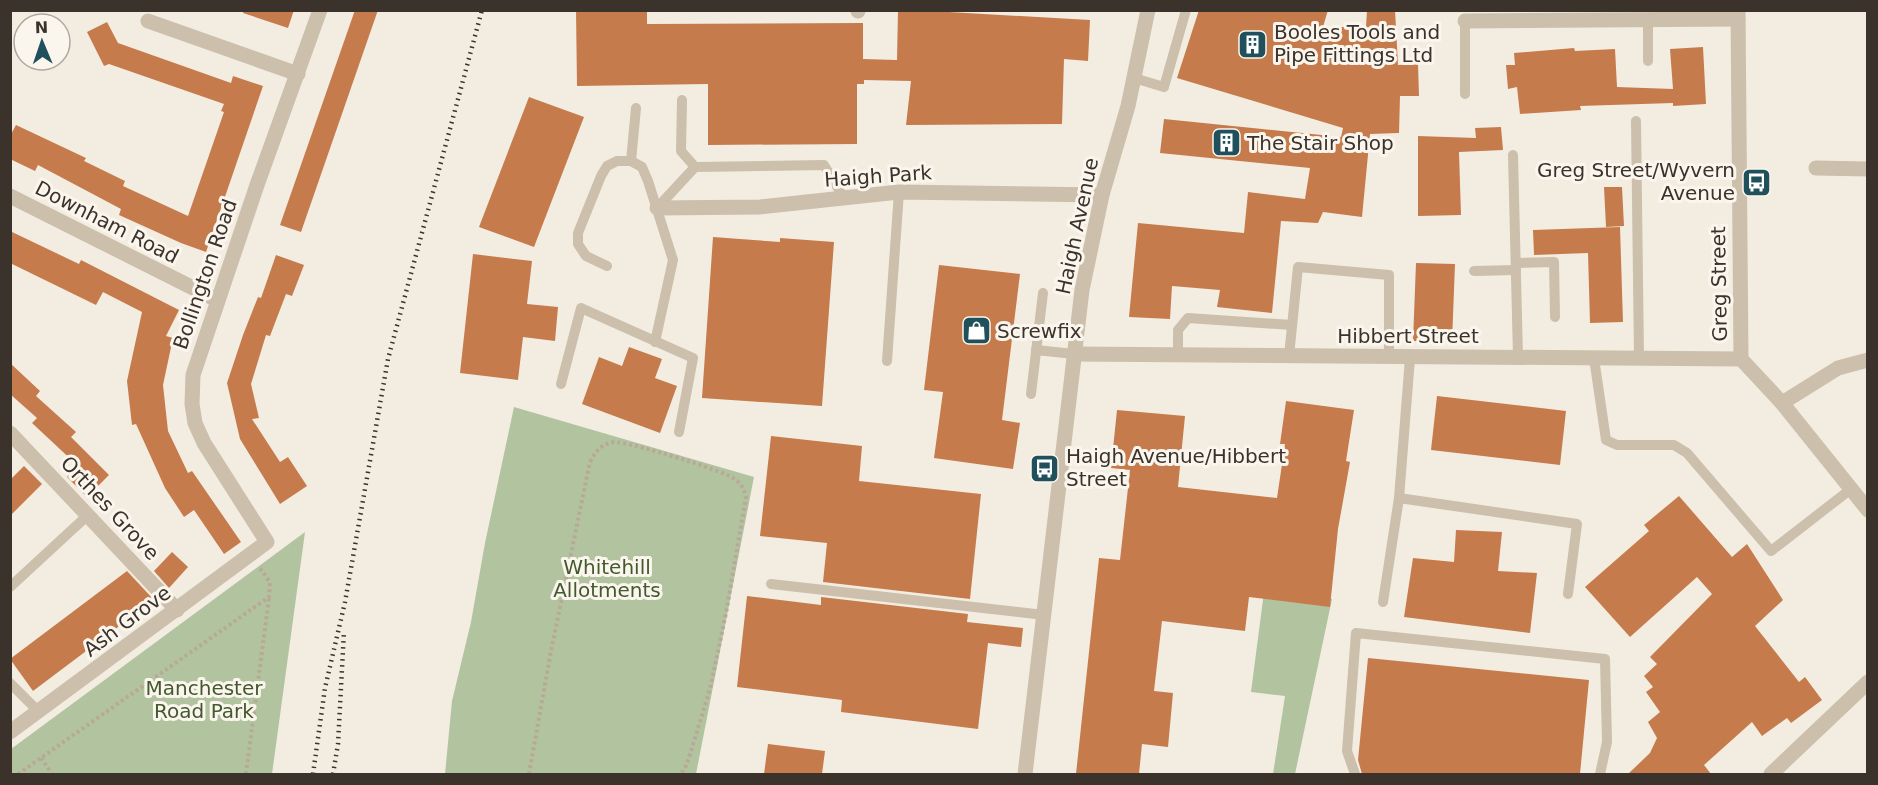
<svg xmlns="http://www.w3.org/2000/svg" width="1878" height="785" font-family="'DejaVu Sans',sans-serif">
<rect width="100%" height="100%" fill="#f3ede1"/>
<g fill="#b2c3a0">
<path d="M514 407 754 477 696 774H445L452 701 471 622 485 543Z"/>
<path d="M305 532 272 774H11V749Z"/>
<path d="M1264 592 1332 599 1295 774H1273L1285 696 1251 692Z"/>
</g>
<g fill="#c67b4c">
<path d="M244 10H294L288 28 243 13Z"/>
<path d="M355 10H378L301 232 280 225Z"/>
<path d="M576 10H647V24L863 23V59L897 60 898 10H949V12L1090 20 1088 61 1064 59 1062 124 906 125 911 81 864 80V84H857V144L708 145V84L577 86Z"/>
<path d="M1199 10H1328L1323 27H1366L1367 10H1395L1398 65 1418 64 1419 96H1400L1399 133 1370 134 1362 217 1323 212 1318 223 1281 221 1272 313 1217 307 1220 290 1172 286 1170 319 1129 317 1138 223 1244 233 1248 192 1305 199 1310 168 1160 153 1164 119 1341 137 1343 128 1177 78Z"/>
<path d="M107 22 118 43 231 83 233 76 263 86 206 252 181 243 119 215 121 209 38 165 35 171 10 159V136L16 125 86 158 84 161 125 181 123 186 188 216 224 112 221 111 224 104 109 64 104 66 87 32Z"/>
<path d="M1703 47 1706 104 1673 106V103L1580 106 1581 110 1520 114 1517 87 1508 89 1506 65H1515L1514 53 1574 48 1575 51 1615 49 1617 87 1673 89 1670 49Z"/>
<path d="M529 97 584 117 534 247 479 227Z"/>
<path d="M1501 127 1503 150 1459 152 1461 215 1418 216V136L1476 138 1475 128Z"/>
<path d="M1604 187H1622L1624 226 1606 227Z"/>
<path d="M1620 227 1623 322 1590 323 1588 253 1534 255 1533 230Z"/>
<path d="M10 231 79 264 81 260 179 310 166 336 173 338 163 385 168 431 188 473 192 471 241 542 224 554 194 510 184 517 165 488 136 424 132 425 127 381 142 312 103 292 96 305 10 263Z"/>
<path d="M713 237 780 242V238L834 242 822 406 702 398Z"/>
<path d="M473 254 532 261 527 304 558 307 555 341 523 337 518 380 460 373Z"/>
<path d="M276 255 304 265 292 296 286 294 270 336 266 335 251 384 259 418 252 419 280 462 288 457 307 486 280 504 240 439 227 383 243 335 258 297 261 298Z"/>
<path d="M1416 263 1455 264 1452 342 1413 341Z"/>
<path d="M939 265 1020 274 1002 420 1020 423 1013 469 934 458 943 392 924 390Z"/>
<path d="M629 347 662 359 655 378 677 386 660 433 582 404 599 357 622 366Z"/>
<path d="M10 363 40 391 36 396 76 432 71 437 109 475 87 497 67 477 78 466 32 423 37 418 10 394Z"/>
<path d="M1437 396 1566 411 1560 465 1431 450Z"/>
<path d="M1286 401 1354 410 1346 461 1350 462 1338 529 1330 607 1249 597 1245 631 1162 621 1154 691 1173 693 1168 747 1142 744 1139 774H1076L1099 558 1120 560 1130 470 1111 468 1117 410 1185 416 1178 487 1277 498 1285 444H1280Z"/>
<path d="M771 436 862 446 859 481 981 494 970 599 823 582 827 543 760 536Z"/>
<path d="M24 466 42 484 10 516V480Z"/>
<path d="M1679 496 1732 557 1747 544 1783 600 1755 626 1799 682 1805 677 1822 700 1791 723 1787 718 1762 736 1752 722 1704 765 1711 774H1628L1650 753 1657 738 1648 722 1660 712 1646 692 1653 687 1644 676 1657 664 1650 657 1712 594 1697 577 1630 637 1585 587 1649 531 1644 525Z"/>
<path d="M1456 530 1502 532 1498 571 1537 573 1530 633 1404 617 1413 558 1454 562Z"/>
<path d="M172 552 188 567 169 588 154 571Z"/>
<path d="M127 571 154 600 33 691 10 659Z"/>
<path d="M747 596 821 605V597L968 614 967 622 1023 628 1021 647 988 643 978 729 841 712 842 700 737 687Z"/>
<path d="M1368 658 1589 680 1580 774H1362L1358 760Z"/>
<path d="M768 744 825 751 822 774H764Z"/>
</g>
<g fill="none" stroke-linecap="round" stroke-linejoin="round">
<g stroke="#b8a996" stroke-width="4" stroke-dasharray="3 3" stroke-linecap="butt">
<path d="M41 758 52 774"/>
<path d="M18 774 269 597 270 582 259 567"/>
<path d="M246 774 269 598"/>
<path d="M529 774 551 651 590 462C596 451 601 444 614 442 626 441 722 470 733 478 741 483 744 489 746 497L726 613 710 689 687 764 681 774"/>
</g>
<g stroke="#ccbfac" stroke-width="10">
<path d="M1648 20V61"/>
<path d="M1134 78 1164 87 1186 10"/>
<path d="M1465 94V21"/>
<path d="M682 100 681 151 695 167"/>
<path d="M1636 121 1639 358"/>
<path d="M1513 155 1518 357"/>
<path d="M631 161 636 108"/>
<path d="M657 208 695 167 824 165 844 198"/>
<path d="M1516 263 1554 262 1555 317"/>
<path d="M607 266 586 256 578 244V233L601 176 607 166 617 161H631L642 167 648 181 673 260 655 342"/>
<path d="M1474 271 1516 270"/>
<path d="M1036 350 1074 354"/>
<path d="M1178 355V330L1188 318 1292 325"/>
<path d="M1289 356 1298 267 1389 275V358"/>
<path d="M1410 358 1399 498 1577 524 1568 594"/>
<path d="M1594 358 1606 440 1617 445H1674L1687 453 1771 551 1851 489"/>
<path d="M887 361 899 192"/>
<path d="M561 384 581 308 693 358 679 432"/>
<path d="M1031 394 1043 293"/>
<path d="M771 584 1044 615"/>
<path d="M10 587 88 515"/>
<path d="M1383 602 1399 498"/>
<path d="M10 683 39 712"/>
<path d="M1355 774 1347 751 1356 633 1605 659 1607 742 1600 774"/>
</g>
<g stroke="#ccbfac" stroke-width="15">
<path d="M1738 10 1741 359 1782 403 1868 510"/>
<path d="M858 11V10"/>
<path d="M148 21 298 74"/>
<path d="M1465 21 1738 19"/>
<path d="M1816 168 1868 169"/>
<path d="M10 196 217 300"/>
<path d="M657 208 760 207 899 192 1102 195"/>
<path d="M1074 354 1741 359"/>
<path d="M1782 403 1838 368 1868 360"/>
<path d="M10 433 177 610"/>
<path d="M10 732 267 542 204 443 195 423 192 404 193 375 257 185 320 10"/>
<path d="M1025 774 1082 290 1102 195 1128 106 1148 10"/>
<path d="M1771 774 1868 682"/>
</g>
<g stroke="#3a322b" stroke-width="4.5" stroke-dasharray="1.5 4.5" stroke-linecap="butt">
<path d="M313 774 325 688 345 602 388 359 482 10"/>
<path d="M333 774 338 744 344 631"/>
</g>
</g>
<defs>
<symbol id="building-square" viewBox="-11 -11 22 22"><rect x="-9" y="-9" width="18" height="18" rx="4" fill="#20505c" stroke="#fbf6ed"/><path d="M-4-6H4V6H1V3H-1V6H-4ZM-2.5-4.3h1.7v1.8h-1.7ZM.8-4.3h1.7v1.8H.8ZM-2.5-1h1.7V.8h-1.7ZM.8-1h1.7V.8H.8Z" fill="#fff"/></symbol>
<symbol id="bus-square" viewBox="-11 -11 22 22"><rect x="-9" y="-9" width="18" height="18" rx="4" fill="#20505c" stroke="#fbf6ed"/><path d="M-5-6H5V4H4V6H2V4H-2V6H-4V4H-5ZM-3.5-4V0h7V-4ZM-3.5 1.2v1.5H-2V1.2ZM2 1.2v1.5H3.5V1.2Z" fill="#fff"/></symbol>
<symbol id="shop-square" viewBox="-11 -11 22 22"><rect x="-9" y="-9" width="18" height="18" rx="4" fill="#20505c" stroke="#fbf6ed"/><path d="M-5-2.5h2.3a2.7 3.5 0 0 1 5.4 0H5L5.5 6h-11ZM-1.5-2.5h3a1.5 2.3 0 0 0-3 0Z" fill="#fff"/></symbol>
</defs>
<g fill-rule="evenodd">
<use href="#building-square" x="1236" y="28" width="33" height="33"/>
<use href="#building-square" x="1210" y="126" width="33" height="33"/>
<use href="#bus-square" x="1740" y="166" width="33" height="33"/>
<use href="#shop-square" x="960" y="314" width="33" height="33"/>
<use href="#bus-square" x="1028" y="452" width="33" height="33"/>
</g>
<g text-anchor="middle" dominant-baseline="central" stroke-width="6" stroke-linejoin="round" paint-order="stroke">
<g font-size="20" fill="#3a322b" stroke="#fbf6ed" text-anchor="start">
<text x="1274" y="32">Booles Tools and<tspan x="1274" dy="23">Pipe Fittings Ltd</tspan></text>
<text x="1247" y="143">The Stair Shop</text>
<text x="1735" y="170" text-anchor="end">Greg Street/Wyvern<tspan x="1735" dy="23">Avenue</tspan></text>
<text x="997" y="331">Screwfix</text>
<text x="1066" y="456">Haigh Avenue/Hibbert<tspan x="1066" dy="23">Street</tspan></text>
</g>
<g font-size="20" fill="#3a322b" stroke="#fbf6ed">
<text transform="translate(878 176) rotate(-4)">Haigh Park</text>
<text transform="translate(107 222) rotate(27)">Downham Road</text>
<text transform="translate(1077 226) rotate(-78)">Haigh Avenue</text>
<text transform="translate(205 274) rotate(-71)">Bollington Road</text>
<text transform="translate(1719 284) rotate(-91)">Greg Street</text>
<text x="1408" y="336">Hibbert Street</text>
<text transform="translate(110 508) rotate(47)">Orthes Grove</text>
<text transform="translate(127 621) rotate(-37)">Ash Grove</text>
</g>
<g font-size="20" fill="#43592e" stroke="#fbf6ed">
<text x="607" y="567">Whitehill<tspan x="607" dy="23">Allotments</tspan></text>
<text x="204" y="688">Manchester<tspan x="204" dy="23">Road Park</tspan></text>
</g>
</g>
<rect width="1878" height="785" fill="none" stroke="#3a322b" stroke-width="24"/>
<g transform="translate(42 42) rotate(358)"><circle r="28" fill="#fbf6ed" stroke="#aea89f" stroke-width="1.5"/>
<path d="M0-4.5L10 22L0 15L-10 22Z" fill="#20505c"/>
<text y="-9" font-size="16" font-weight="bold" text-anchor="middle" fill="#3a322b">N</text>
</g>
</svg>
